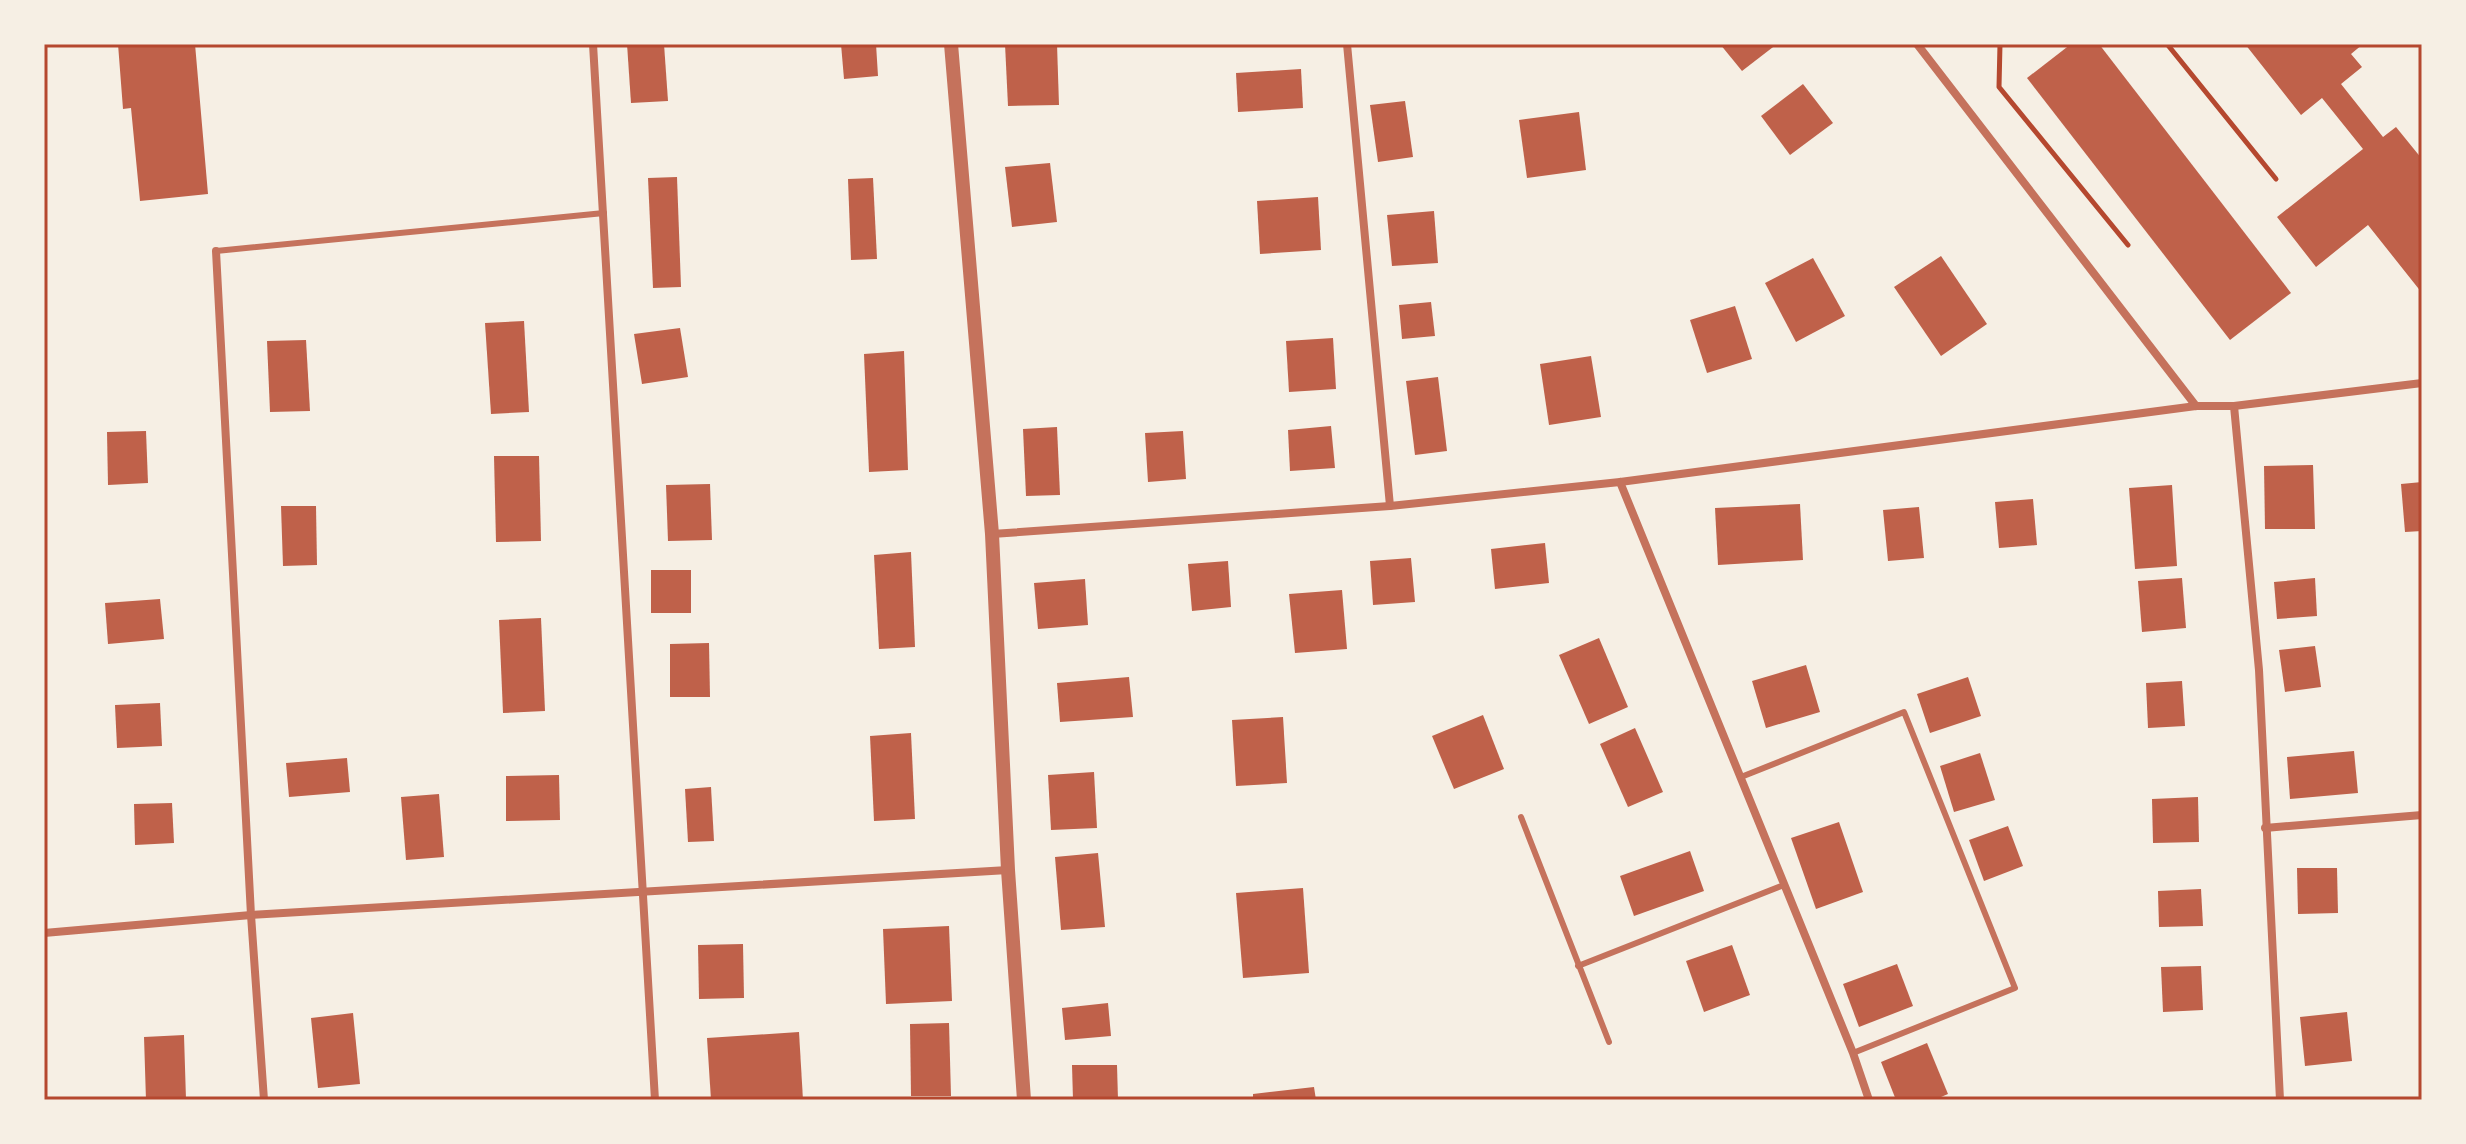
<svg xmlns="http://www.w3.org/2000/svg" width="2466" height="1144" font-family="'Exo 2',sans-serif">
<rect width="100%" height="100%" fill="#f6efe4"/>
<g fill="#bf614a">
<path d="M118 44H195L208 194 140 201 131 108 123 109Z"/>
<path d="M627 44H664L668 101 631 103Z"/>
<path d="M841 44H876L878 76 844 79Z"/>
<path d="M1005 44H1057L1059 105 1008 106Z"/>
<path d="M1720 44H1777L1742 71Z"/>
<path d="M2071 44H2099L2291 293 2230 340 2027 78Z"/>
<path d="M2245 44H2363L2351 54 2362 67 2341 84 2383 137 2396 127 2422 159V293L2368 225 2316 267 2277 217 2363 149 2322 98 2301 115Z"/>
<path d="M1301 69 1303 108 1238 112 1236 73Z"/>
<path d="M1803 84 1833 123 1790 155 1761 116Z"/>
<path d="M1405 101 1413 157 1378 162 1370 105Z"/>
<path d="M1579 112 1586 170 1527 178 1519 120Z"/>
<path d="M1050 163 1057 222 1012 227 1005 167Z"/>
<path d="M677 177 681 287 653 288 648 178Z"/>
<path d="M873 178 877 259 851 260 848 179Z"/>
<path d="M1318 197 1321 250 1260 254 1257 201Z"/>
<path d="M1434 211 1438 263 1392 266 1387 215Z"/>
<path d="M1941 256 1987 324 1941 356 1894 287Z"/>
<path d="M1813 258 1845 316 1796 342 1765 283Z"/>
<path d="M1431 302 1435 336 1402 339 1399 305Z"/>
<path d="M1735 306 1752 359 1707 373 1690 320Z"/>
<path d="M524 321 529 412 491 414 485 323Z"/>
<path d="M680 328 688 377 642 384 634 334Z"/>
<path d="M1333 338 1336 389 1289 392 1286 341Z"/>
<path d="M306 340 310 411 270 412 267 341Z"/>
<path d="M904 351 908 470 869 472 864 354Z"/>
<path d="M1591 356 1601 417 1549 425 1540 364Z"/>
<path d="M1438 377 1447 451 1415 455 1406 381Z"/>
<path d="M1331 426 1335 468 1290 471 1288 430Z"/>
<path d="M1057 427 1060 495 1026 496 1023 429Z"/>
<path d="M146 431 148 483 108 485 107 432Z"/>
<path d="M1183 431 1186 479 1148 482 1145 433Z"/>
<path d="M494 456H539L541 541 496 542Z"/>
<path d="M2313 465 2315 529H2265L2264 466Z"/>
<path d="M2422 482V531L2405 532 2401 484Z"/>
<path d="M710 484 712 540 668 541 666 485Z"/>
<path d="M2172 485 2177 566 2135 569 2129 488Z"/>
<path d="M2033 499 2037 545 1999 548 1995 502Z"/>
<path d="M1800 504 1803 560 1718 565 1715 508Z"/>
<path d="M281 506H316L317 565 283 566Z"/>
<path d="M1919 507 1924 558 1888 561 1883 510Z"/>
<path d="M1545 543 1549 583 1495 589 1491 549Z"/>
<path d="M911 552 915 647 879 649 874 555Z"/>
<path d="M1411 558 1415 602 1373 605 1370 561Z"/>
<path d="M1228 561 1231 607 1192 611 1188 564Z"/>
<rect x="651" y="570" width="40" height="43"/>
<path d="M2182 578 2186 628 2142 632 2138 581Z"/>
<path d="M2315 578 2317 616 2277 619 2274 582Z"/>
<path d="M1085 579 1088 625 1038 629 1034 583Z"/>
<path d="M1342 590 1347 649 1295 653 1289 594Z"/>
<path d="M160 599 164 639 108 644 105 603Z"/>
<path d="M541 618 545 711 503 713 499 620Z"/>
<path d="M1599 638 1628 707 1589 724 1559 655Z"/>
<path d="M709 643 710 697H670V644Z"/>
<path d="M2315 646 2321 687 2285 692 2279 650Z"/>
<path d="M1806 665 1820 712 1766 728 1752 681Z"/>
<path d="M1129 677 1133 717 1060 722 1057 683Z"/>
<path d="M1968 677 1981 716 1930 733 1917 694Z"/>
<path d="M2182 681 2185 726 2148 728 2146 683Z"/>
<path d="M160 703 162 746 117 748 115 705Z"/>
<path d="M1483 715 1504 769 1454 789 1432 736Z"/>
<path d="M1283 717 1287 783 1236 786 1232 720Z"/>
<path d="M1635 728 1663 792 1628 807 1600 744Z"/>
<path d="M911 733 915 819 874 821 870 736Z"/>
<path d="M2354 751 2358 793 2290 799 2287 757Z"/>
<path d="M1980 753 1995 800 1954 812 1940 766Z"/>
<path d="M347 758 350 792 289 797 286 763Z"/>
<path d="M1094 772 1097 828 1051 830 1048 775Z"/>
<path d="M559 775 560 820 506 821V776Z"/>
<path d="M711 787 714 841 688 842 685 789Z"/>
<path d="M439 794 444 857 406 860 401 797Z"/>
<path d="M2198 797 2199 842 2153 843 2152 799Z"/>
<path d="M172 803 174 843 135 845 134 804Z"/>
<path d="M1839 822 1863 892 1816 909 1791 838Z"/>
<path d="M2008 826 2023 866 1984 881 1969 840Z"/>
<path d="M1690 851 1704 891 1634 916 1620 876Z"/>
<path d="M1098 853 1105 927 1061 930 1055 857Z"/>
<path d="M2297 868H2337L2338 913 2298 914Z"/>
<path d="M1303 888 1309 973 1243 978 1236 893Z"/>
<path d="M2201 889 2203 926 2159 927 2158 891Z"/>
<path d="M949 926 952 1001 886 1004 883 929Z"/>
<path d="M743 944 744 998 699 999 698 945Z"/>
<path d="M1732 945 1750 995 1704 1012 1686 961Z"/>
<path d="M1897 964 1913 1006 1859 1027 1843 984Z"/>
<path d="M2201 966 2203 1010 2163 1012 2161 967Z"/>
<path d="M1108 1003 1111 1036 1065 1040 1062 1008Z"/>
<path d="M2347 1012 2352 1061 2305 1066 2300 1017Z"/>
<path d="M353 1013 360 1084 318 1088 311 1018Z"/>
<path d="M949 1023 951 1096H911L910 1024Z"/>
<path d="M799 1032 803 1100H711L707 1038Z"/>
<path d="M184 1035 186 1100H146L144 1037Z"/>
<path d="M1927 1043 1948 1094 1934 1100H1896L1881 1062Z"/>
<path d="M1072 1065H1117L1118 1100H1073Z"/>
<path d="M1314 1087 1316 1100H1253V1094Z"/>
</g>
<g fill="none" stroke-linecap="round" stroke-linejoin="round">
<g stroke="#b5482f" stroke-width="5">
<path d="M2000 44 1999 87 2128 245"/>
<path d="M2167 44 2276 179"/>
</g>
<g stroke="#c5725c" stroke-width="6">
<path d="M216 251 604 213"/>
<path d="M1741 777 1904 712 2015 988 1853 1053"/>
<path d="M1521 817 1609 1042"/>
<path d="M1578 966 1784 885"/>
</g>
<g stroke="#c5725c" stroke-width="8">
<path d="M593 44 655 1100"/>
<path d="M1347 44 1390 506"/>
<path d="M1917 44 2196 406"/>
<path d="M216 251 251 915 264 1100"/>
<path d="M2234 406 2259 670 2280 1100"/>
<path d="M1620 482 1853 1053 1869 1100"/>
<path d="M992 534 1390 506 1620 482 2196 406H2234L2422 383"/>
<path d="M2265 828 2422 815"/>
<path d="M44 933 251 915 1008 870"/>
</g>
<path stroke="#c5725c" stroke-width="14" d="M951 44 992 534 1008 870 1024 1100"/>
</g>
<rect width="2466" height="1144" fill="none" stroke="#f6efe4" stroke-width="92"/>
<rect x="46" y="46" width="2374" height="1052" fill="none" stroke="#b5482f" stroke-width="3"/>
</svg>
